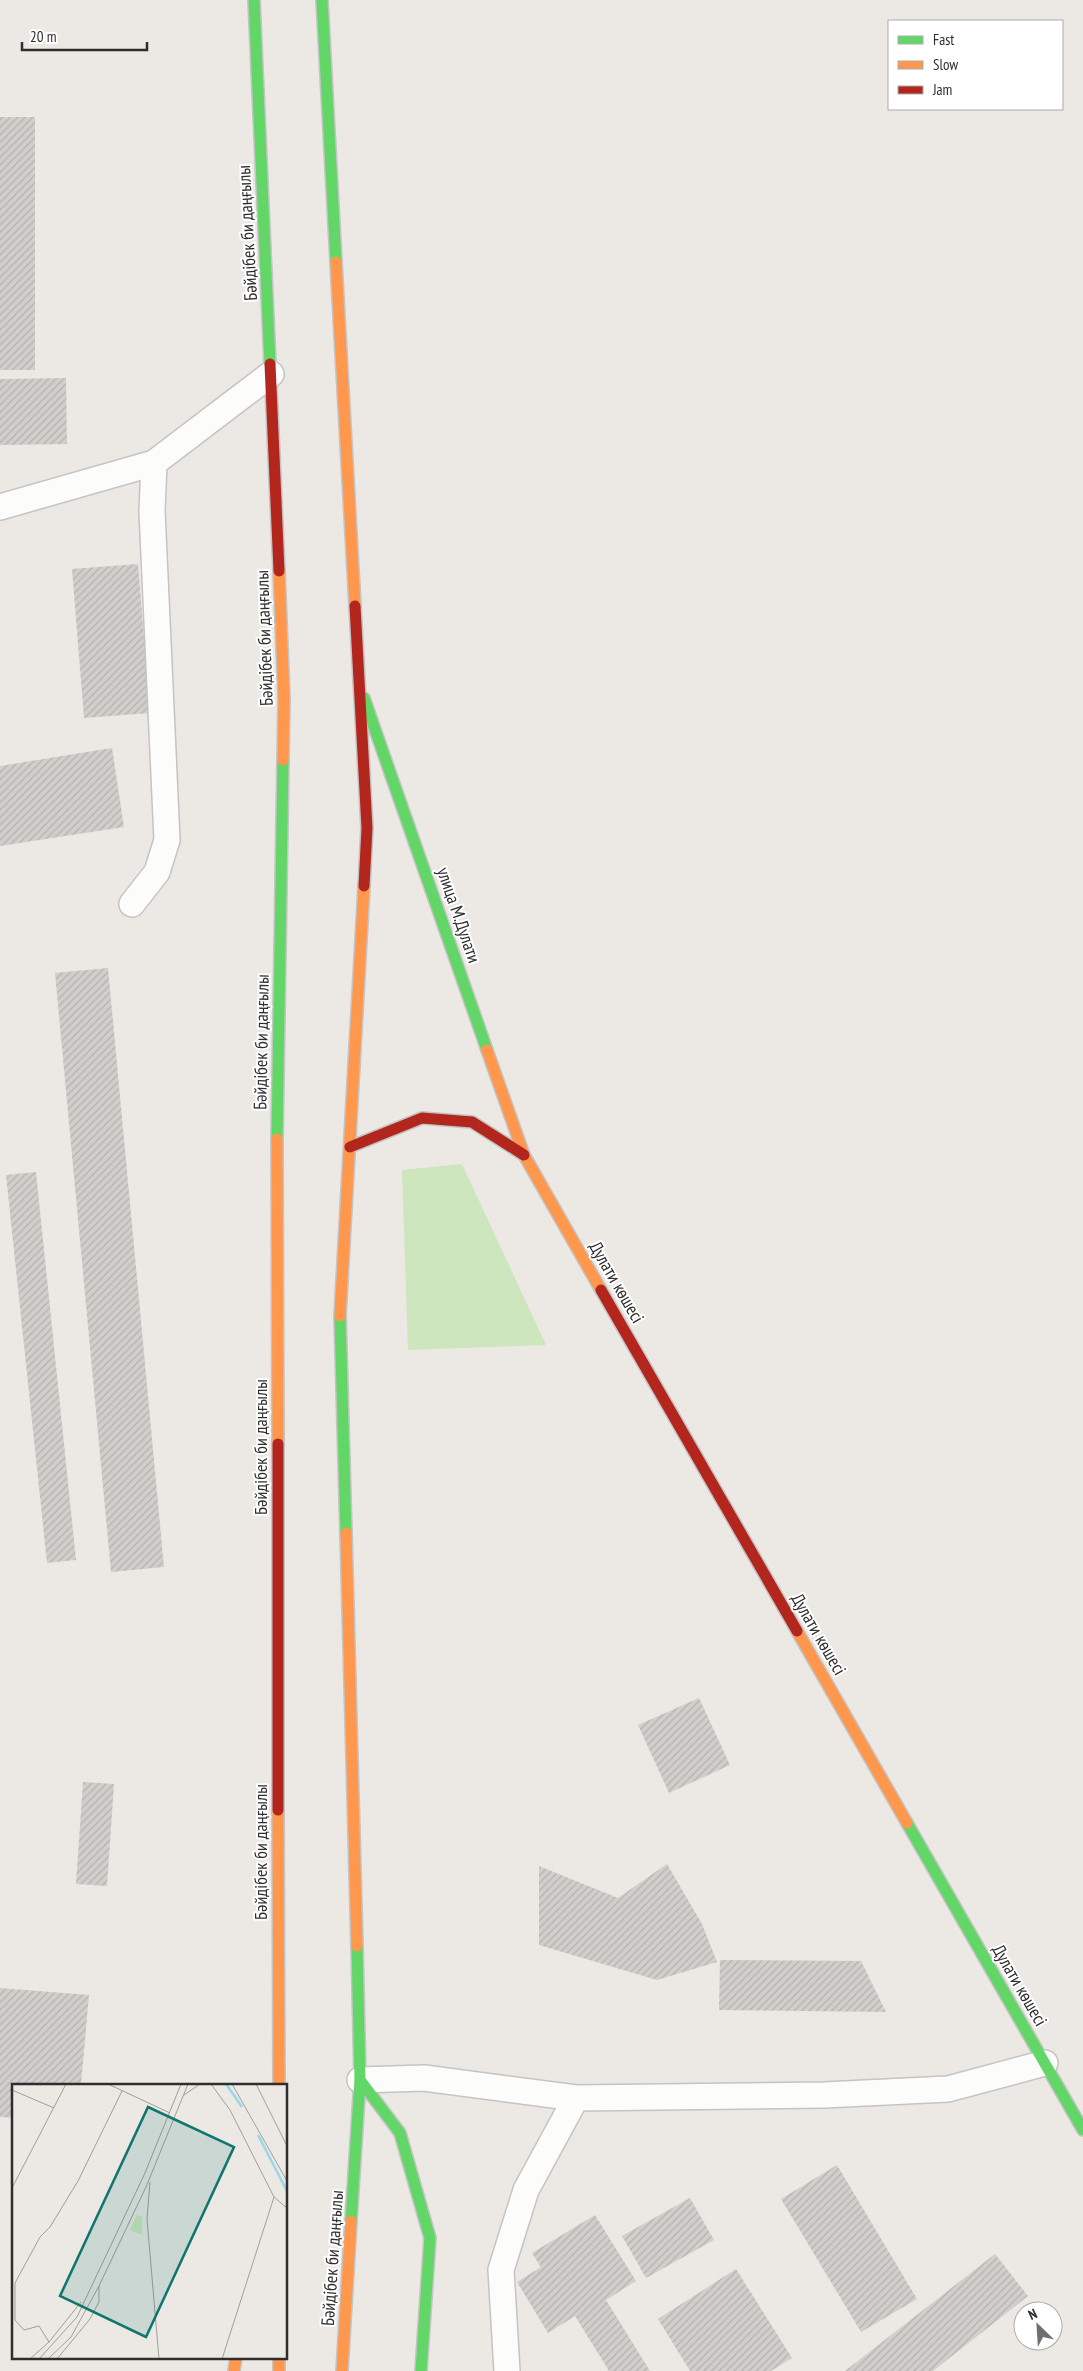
<svg xmlns="http://www.w3.org/2000/svg" width="1083" height="2371" font-family="'PT Sans Narrow',sans-serif">
<defs>
<pattern id="building-hatch" width="6" height="6" patternUnits="userSpaceOnUse" patternTransform="scale(1.25)"><rect width="6" height="6" fill="#d1cecb"/><path d="M-1 1l2-2M0 6l6-6M5 7l2-2" fill="none" stroke="#b4b1af"/></pattern>
</defs>
<rect width="100%" height="100%" fill="#ece8e4"/>
<path fill="#cee6be" d="M462 1164 546 1345 408 1350 402 1170Z"/>
<g fill="url(#building-hatch)">
<rect x="0" y="117" width="35" height="253"/>
<path d="M66 378 67 444 0 445V379Z"/>
<path d="M138 564 150 713 84 718 72 569Z"/>
<path d="M112 748 124 827 0 846V766Z"/>
<path d="M108 968 164 1567 111 1572 55 973Z"/>
<path d="M36 1172 76 1560 47 1563 6 1175Z"/>
<path d="M699 1698 730 1765 669 1793 638 1725Z"/>
<path d="M83 1782 114 1784 107 1886 76 1884Z"/>
<path d="M667 1864 702 1924 717 1962 657 1980 539 1945V1866L618 1898Z"/>
<path d="M720 1960 861 1961 886 2012 719 2010Z"/>
<path d="M0 1988 89 1995 81 2085H14V2118L0 2117Z"/>
<path d="M837 2165 917 2299 861 2332 781 2199Z"/>
<path d="M690 2198 714 2240 646 2278 622 2236Z"/>
<path d="M595 2215 636 2281 606 2300 650 2371H609L575 2316 548 2333 517 2282 541 2267 532 2253Z"/>
<path d="M995 2254 1028 2296 933 2371H845Z"/>
<path d="M736 2269 792 2358 771 2371H690L658 2319Z"/>
</g>
<g fill="none" stroke-linecap="round" stroke-linejoin="round">
<defs>
<g id="lane">
<path d="M0 507 154 463"/>
<path d="M132 904 157 872 167 840 152 511 154 463 271 374"/>
<path d="M360 2080 424 2078 576 2098 824 2095 948 2089 1045 2063"/>
<path d="M507 2371 501 2270 526 2190 576 2098"/>
</g>
<g id="fast">
<path d="M254 0 270 364"/>
<path d="M322 0 336 262"/>
<path d="M364 698 487 1050"/>
<path d="M277 1139 283 760"/>
<path d="M340 1316 346 1533"/>
<path d="M907 1823 1083 2130"/>
<path d="M360 2080 400 2133 430 2238 421 2371"/>
<path d="M351 2221 360 2080 357 1946"/>
</g>
<g id="slow">
<path d="M336 262 355 606"/>
<path d="M279 571 284 698 283 760"/>
<path d="M487 1050 524 1155 601 1290"/>
<path d="M277 1139 278 1444"/>
<path d="M340 1316 364 886"/>
<path d="M346 1533 357 1946"/>
<path d="M797 1631 907 1823"/>
<path d="M278 1810 279 2085"/>
<path d="M279 2357V2371"/>
<path d="M234 2371 236 2357"/>
<path d="M342 2371 351 2221"/>
</g>
<g id="jam">
<path d="M270 364 279 571"/>
<path d="M355 606 367 828 364 886"/>
<path d="M350 1147 422 1118 472 1122 524 1155"/>
<path d="M601 1290 797 1631"/>
<path d="M278 1444V1810"/>
</g>
</defs>
<use href="#lane" stroke="#c5c4c5" stroke-width="28"/>
<use href="#fast" stroke="#c5c4c5" stroke-width="14"/>
<use href="#slow" stroke="#c5c4c5" stroke-width="14"/>
<use href="#jam" stroke="#c5c4c5" stroke-width="14"/>
<use href="#lane" stroke="#fcfcfb" stroke-width="25"/>
<use href="#fast" stroke="#63d668" stroke-width="11"/>
<use href="#slow" stroke="#ff974d" stroke-width="11"/>
<use href="#jam" stroke="#b3261e" stroke-width="11"/>
</g>
<g text-anchor="middle" dominant-baseline="central" stroke-width="4" stroke-linejoin="round" paint-order="stroke">
<g font-size="18" fill="#2e2e2e" stroke="#fff">
<text transform="translate(247 233) rotate(-93)">Бәйдібек би даңғылы</text>
<text transform="translate(264 638) rotate(-92)">Бәйдібек би даңғылы</text>
<text transform="translate(459 915) rotate(71)">улица М.Дулати</text>
<text transform="translate(261 1042) rotate(-89)">Бәйдібек би даңғылы</text>
<text transform="translate(617 1282) rotate(60)">Дулати көшесі</text>
<text transform="translate(260 1447) rotate(-90)">Бәйдібек би даңғылы</text>
<text transform="translate(819 1634) rotate(60)">Дулати көшесі</text>
<text transform="translate(260 1852) rotate(-90)">Бәйдібек би даңғылы</text>
<text transform="translate(1020 1985) rotate(60)">Дулати көшесі</text>
<text transform="translate(332 2258) rotate(-86)">Бәйдібек би даңғылы</text>
</g>
</g>
<g transform="translate(12 2084)">
<rect width="275" height="275" fill="#ece8e4"/>
<path d="M125 131 130 133V151L118 146Z" fill="#cee6be"/>
<path fill="none" stroke="#99d6ec" stroke-width="2.5" d="M214 0 230 23M246 51 275 107"/>
<path fill="none" stroke="#a09e9b" stroke-width="1" d="M96 0 158 29M199 0 218 26 262 113 275 124M220 0 275 97M244 0 275 62M0 6 42 24M172 11 188 0M138 98 135 135 147 275M0 104 54 0M37 258 27 242 12 246 3 236V199L28 153 38 143 66 97 110 7M18 275 37 258 69 218M27 275 65 233 133 89 169 0M36 275 59 253 87 202 134 103 176 0M45 275 78 235 87 218V202M210 275 262 113"/>
<path fill="#0f766e" fill-opacity="0.15" stroke="#0f766e" stroke-width="2.5" d="M136 23 222 63 134 253 48 212Z"/>
<rect width="275" height="275" fill="none" stroke="#2e2e2e" stroke-width="2.5"/>
</g>
<rect x="888" y="20" width="175" height="90" fill="#ffffff" stroke="#ababab"/>
<rect x="898" y="36" width="25" height="8" fill="#63d668" stroke="#ababab"/>
<text x="933" y="45" font-size="15" fill="#2e2e2e">Fast</text>
<rect x="898" y="61" width="25" height="8" fill="#ff974d" stroke="#ababab"/>
<text x="933" y="70" font-size="15" fill="#2e2e2e">Slow</text>
<rect x="898" y="86" width="25" height="8" fill="#b3261e" stroke="#ababab"/>
<text x="933" y="95" font-size="15" fill="#2e2e2e">Jam</text>
<g transform="translate(1038 2326) rotate(335)"><circle r="24" fill="#ffffff" stroke="#ababab"/>
<path d="M0-4L9 19L0 12L-9 19Z" fill="#706f6e"/>
<text y="-8" font-size="14" font-weight="bold" text-anchor="middle" fill="#2e2e2e">N</text>
</g>
<path d="M22 42v8h125v-8" fill="none" stroke="#2e2e2e" stroke-width="2.5"/>
<text x="30" y="42" font-size="15" fill="#2e2e2e" stroke="#ffffff" stroke-width="4" paint-order="stroke">20 m</text>
</svg>
